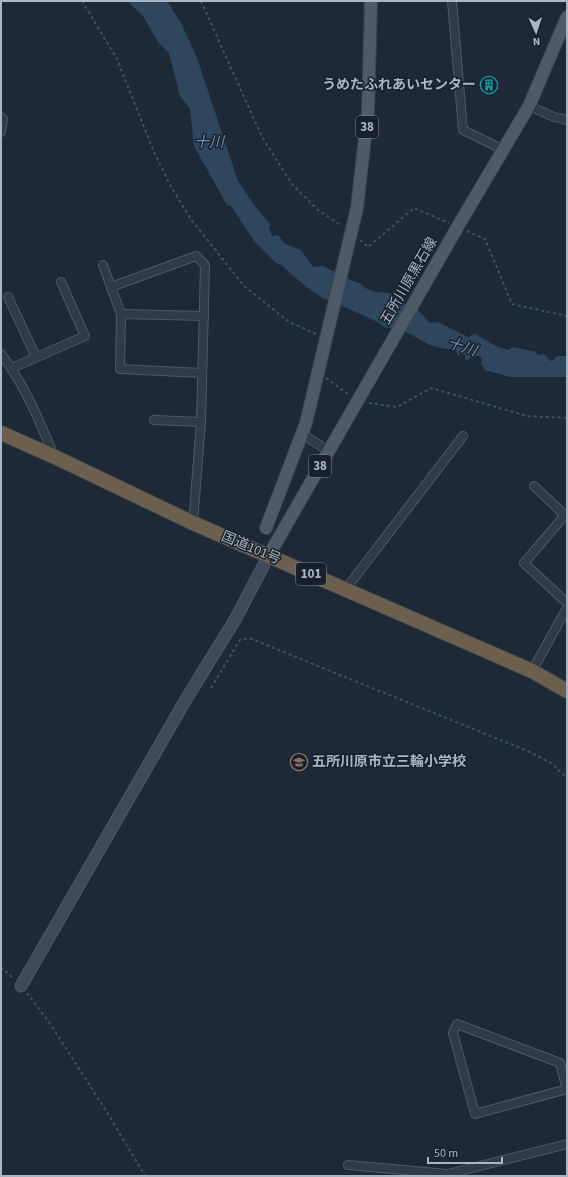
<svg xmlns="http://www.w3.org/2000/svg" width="568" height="1177" font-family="'Source Sans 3','Noto Sans JP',sans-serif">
<rect width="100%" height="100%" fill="#1d2936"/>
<path fill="#2f465f" d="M127 1H167L181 23 197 58 238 181 257 209 270 224 269 228 272 236 278 235 285 244 301 250 313 267 323 266 353 281 360 283 365 288 375 292 389 293 405 304 417 309 430 323 438 322 468 337 475 334 496 346 508 350 513 347 536 352 538 355 544 354 551 361 554 360 557 356H567V377H510L485 370 481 363 482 359 480 356H475L466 361 465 355 462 354 458 356 455 349H445L430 345 406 332 384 327C379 320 335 304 323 298 309 289 293 277 282 265L276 263 254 241 232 207 227 205 194 146 190 109 180 96 169 53 158 42 143 16Z"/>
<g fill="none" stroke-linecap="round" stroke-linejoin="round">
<defs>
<g id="street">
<path d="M452 1 463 130 504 150"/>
<path d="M529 106 554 117 567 120"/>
<path d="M1 117 3 119 1 132"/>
<path d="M103 265 111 287"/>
<path d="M8 297 36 357"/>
<path d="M121 314 204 316"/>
<path d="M1 354C25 385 39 420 54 456"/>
<path d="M12 368 85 336 61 282"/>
<path d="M154 420 201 422"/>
<path d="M302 434 329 451"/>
<path d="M534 486 567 517"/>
<path d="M565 515 524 563 567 603"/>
<path d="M193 523 201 422 205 265 196 256 111 287 121 314 120 369 202 373"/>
<path d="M345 590 463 436"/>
<path d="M532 671 567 608"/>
<path d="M567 1089 475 1114 453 1033 457 1024 560 1063 567 1090"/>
<path d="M348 1165 448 1174 567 1144"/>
</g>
<path id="secondary" d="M21 986 185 701 236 618 269 555"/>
<g id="primary">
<path d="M266 528 306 423 357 208 368 111 371 1"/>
<path d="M269 555 461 221 529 106 567 17"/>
</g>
<path id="highway" d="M1 433 55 457 193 523 532 671 567 691"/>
</defs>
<use href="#street" stroke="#4e5965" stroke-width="10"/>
<use href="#secondary" stroke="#4e5965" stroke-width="13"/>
<use href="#primary" stroke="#3a4450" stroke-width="14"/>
<use href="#highway" stroke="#39434e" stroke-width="16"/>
<g stroke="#3d5355" stroke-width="2" stroke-dasharray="3 3" stroke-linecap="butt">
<path d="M82 1 117 59 154 152 170 185 190 218 244 286 289 322 316 334"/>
<path d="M201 1 262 137 292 184 319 211 342 226"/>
<path d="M467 231 485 239 512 304 567 316"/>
<path d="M360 240 368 247 414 208 449 223"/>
<path d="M326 378 348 394"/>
<path d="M369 403 397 407 431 388 527 416 567 418"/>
<path d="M211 688 240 640 249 638 530 752 551 763 567 778"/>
<path d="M1 967 13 978"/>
<path d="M27 993 51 1025 110 1117 145 1176"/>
</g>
<use href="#street" stroke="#313b47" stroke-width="8"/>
<use href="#secondary" stroke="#3e4a5a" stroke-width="11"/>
<use href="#primary" stroke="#4e5a67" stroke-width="12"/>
<use href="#highway" stroke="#6d5f4d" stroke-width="14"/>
</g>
<defs>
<symbol id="building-ring" viewBox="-11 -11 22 22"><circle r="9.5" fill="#17202b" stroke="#0f9aa8" stroke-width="1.5"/><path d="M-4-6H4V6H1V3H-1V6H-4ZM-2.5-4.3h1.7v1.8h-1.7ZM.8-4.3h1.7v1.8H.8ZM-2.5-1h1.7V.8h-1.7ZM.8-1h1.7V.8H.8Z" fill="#0f9aa8"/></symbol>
<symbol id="school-ring" viewBox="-11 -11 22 22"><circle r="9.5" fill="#17202b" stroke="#8d6e63" stroke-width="1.5"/><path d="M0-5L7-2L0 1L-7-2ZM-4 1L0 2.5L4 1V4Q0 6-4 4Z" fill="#8d6e63"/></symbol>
</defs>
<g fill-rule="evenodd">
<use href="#building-ring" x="479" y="75" width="20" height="20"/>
<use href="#school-ring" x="289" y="752" width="20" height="20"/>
</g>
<g text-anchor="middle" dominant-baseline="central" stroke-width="3" stroke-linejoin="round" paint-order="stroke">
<g fill="#17202b" stroke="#7e8996" stroke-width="1">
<rect x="356" y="116" width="22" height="22" rx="3"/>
<rect x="309" y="455" width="22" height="22" rx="3"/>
<rect x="296" y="563" width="30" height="22" rx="3"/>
</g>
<g font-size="13" font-weight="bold" fill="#aab6c4">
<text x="367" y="127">38</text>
<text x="320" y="466">38</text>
<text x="311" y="574">101</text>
</g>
<g font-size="14" font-weight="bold" fill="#aab6c4" stroke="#17202b" text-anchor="end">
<text x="476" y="85">うめたふれあいセンター</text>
<text x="312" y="762" text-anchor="start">五所川原市立三輪小学校</text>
</g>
<g font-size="14" fill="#aab6c4" stroke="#17202b">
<text transform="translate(409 281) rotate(-60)">五所川原黒石線</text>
<text transform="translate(251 548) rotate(23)">国道101号</text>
</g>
<g font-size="15" font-style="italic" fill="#708eaf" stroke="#17202b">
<text x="209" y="142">十川</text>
<text transform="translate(462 347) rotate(18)">十川</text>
</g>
</g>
<rect width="568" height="1177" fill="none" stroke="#aab6c4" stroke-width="4"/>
<g transform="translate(536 32) rotate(177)" stroke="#17202b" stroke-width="3" paint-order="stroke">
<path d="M0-3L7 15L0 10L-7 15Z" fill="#aab6c4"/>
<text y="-6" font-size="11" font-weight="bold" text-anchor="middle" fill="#aab6c4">N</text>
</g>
<path d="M428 1157v6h74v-6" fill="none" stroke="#aab6c4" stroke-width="2"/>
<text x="434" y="1157" font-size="12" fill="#aab6c4" stroke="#17202b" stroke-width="3" paint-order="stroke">50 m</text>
</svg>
